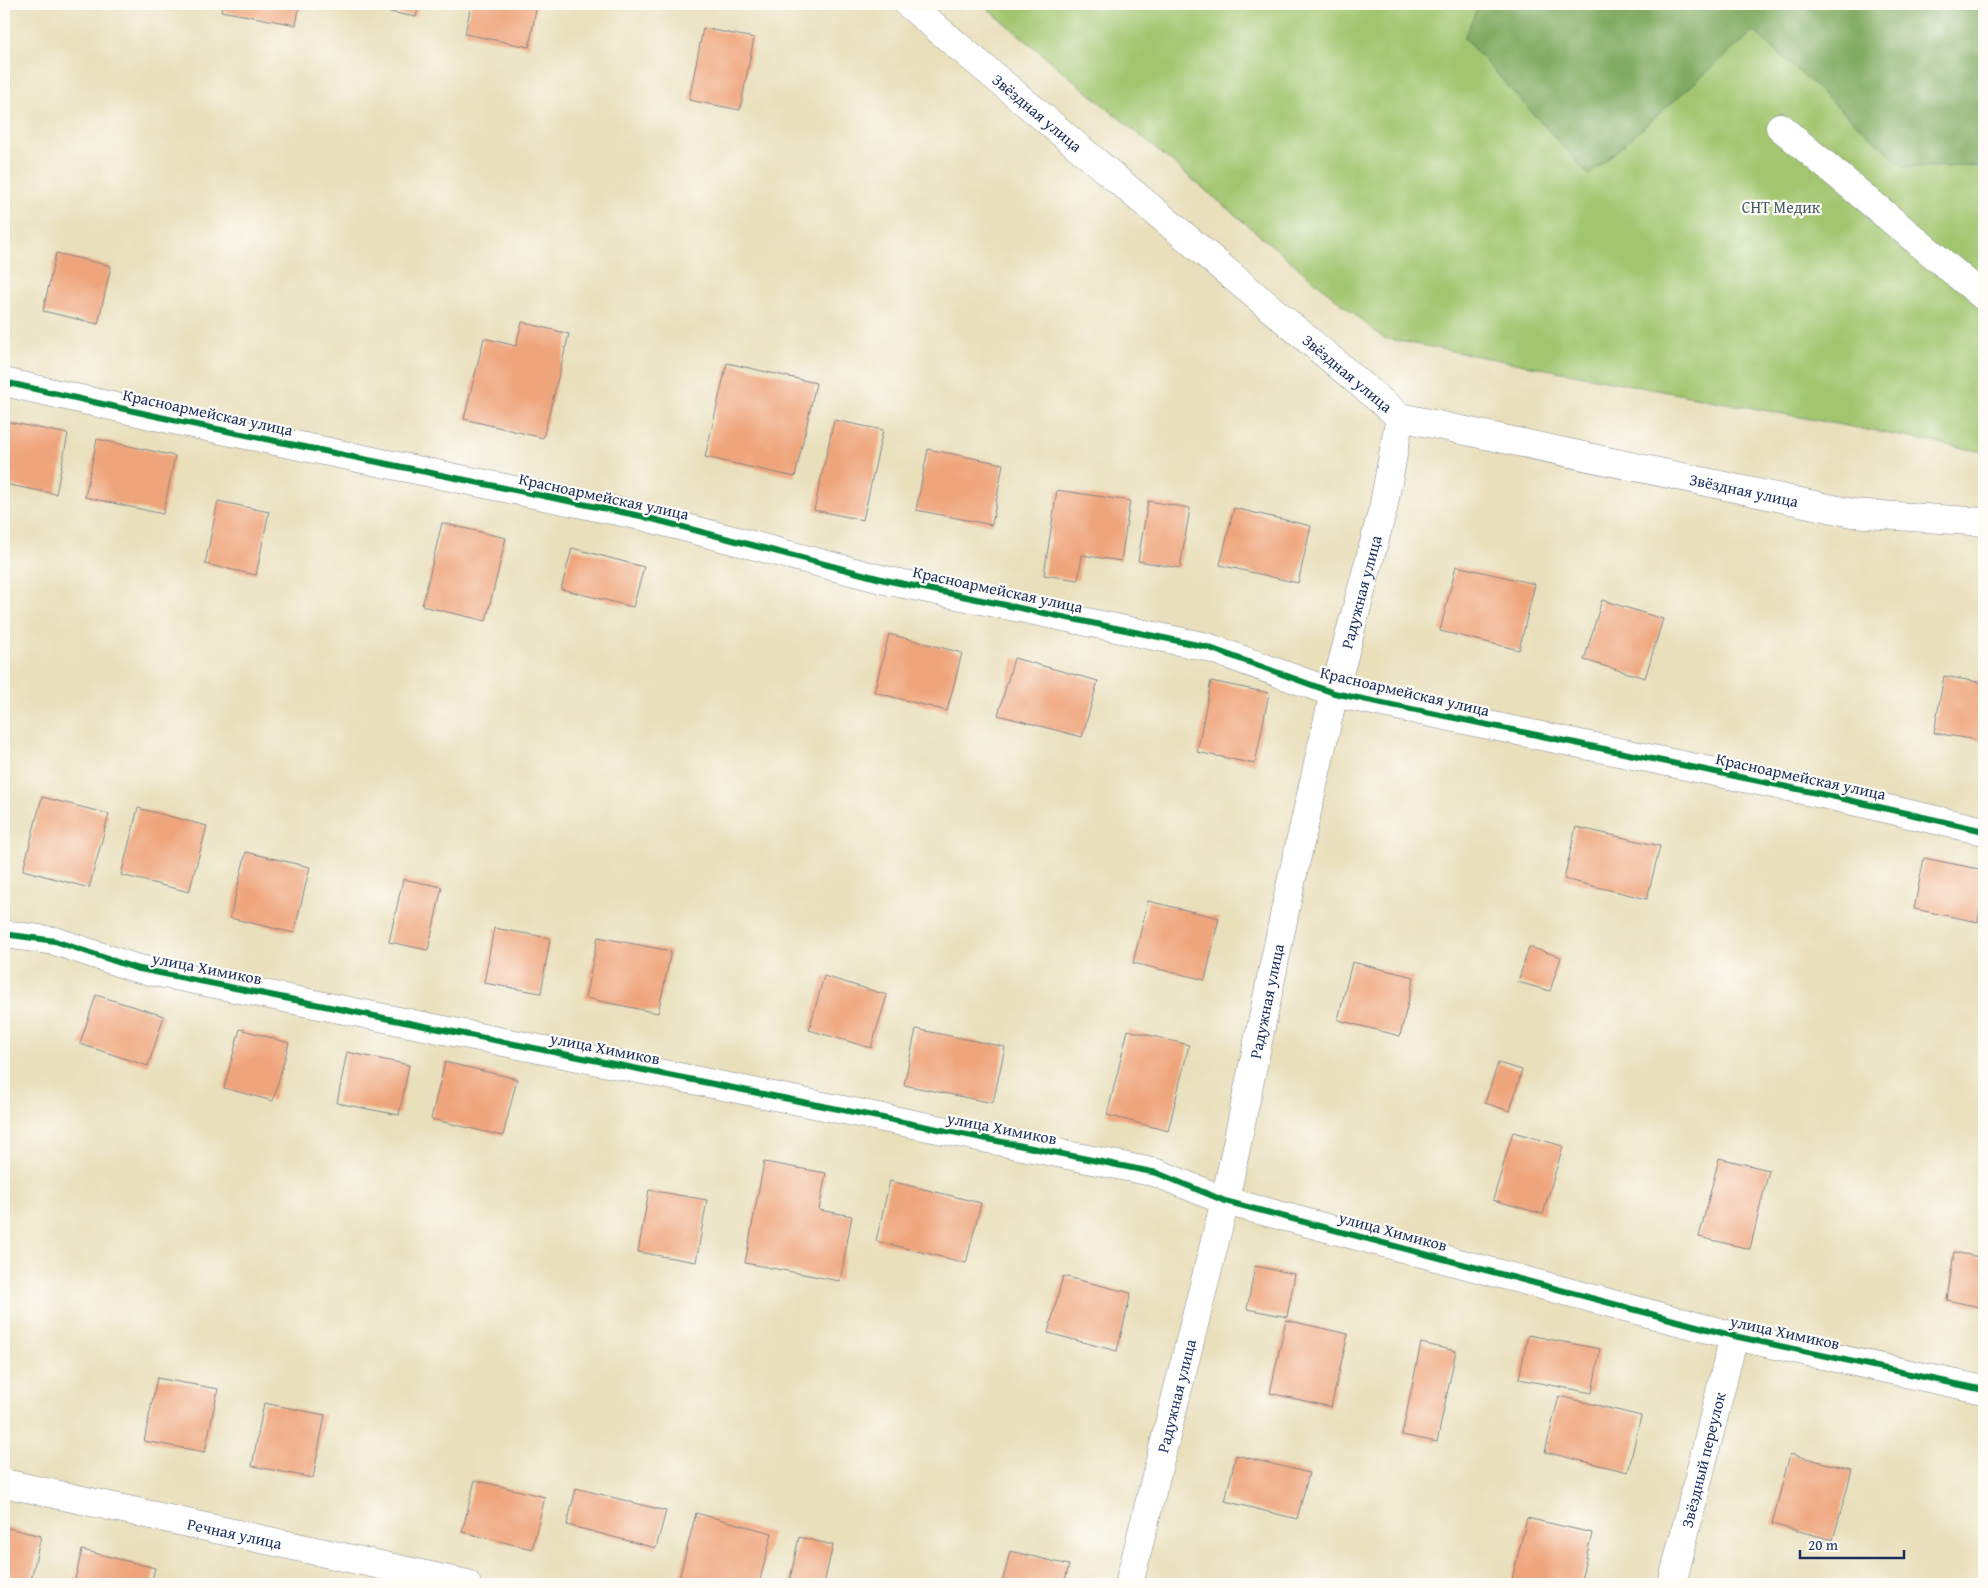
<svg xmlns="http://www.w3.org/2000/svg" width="1988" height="1588" viewBox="0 0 1988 1588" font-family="'Gentium Book Plus',serif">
<rect width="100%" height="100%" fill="#fdfcf7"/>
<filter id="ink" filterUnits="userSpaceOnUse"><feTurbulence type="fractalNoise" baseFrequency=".02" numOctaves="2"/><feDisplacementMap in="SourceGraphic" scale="10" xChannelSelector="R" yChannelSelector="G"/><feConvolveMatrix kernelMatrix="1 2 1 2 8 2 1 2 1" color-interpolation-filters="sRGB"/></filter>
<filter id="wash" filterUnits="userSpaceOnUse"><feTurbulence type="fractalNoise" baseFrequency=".0096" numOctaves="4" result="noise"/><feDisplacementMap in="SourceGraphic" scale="20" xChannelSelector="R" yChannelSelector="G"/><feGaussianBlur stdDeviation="1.12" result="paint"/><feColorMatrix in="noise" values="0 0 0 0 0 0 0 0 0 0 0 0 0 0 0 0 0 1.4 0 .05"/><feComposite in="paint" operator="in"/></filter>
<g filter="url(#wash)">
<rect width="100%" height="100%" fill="#e9dfbb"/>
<path fill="#a2c670" stroke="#5e7a67" d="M982,4H1984V452L1383,338Z"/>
<path fill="#81ab62" stroke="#4e6d60" d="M1479,4H1984V166L1904,167L1754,31L1589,175L1464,38Z"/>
<g id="blocks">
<path fill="#efa57b" d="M223,4H300L296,25L221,11Z
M358,4H419L416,17L357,6Z
M471,4H537L529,47L465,34Z
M703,28L754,38L740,110L689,100Z
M56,253L111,266L98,324L43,311Z
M522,322L569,334L543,438L464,419L484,338L516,346Z
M727,363L816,383L795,477L705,457Z
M834,420L883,430L863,520L814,510Z
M4,421L68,434L56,494L4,484Z
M97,439L175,456L163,514L85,497Z
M928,449L1003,464L992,525L916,510Z
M1057,490L1130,501L1121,561L1082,555L1078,580L1044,575Z
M218,501L269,512L256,575L205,564Z
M1148,501L1190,508L1180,568L1138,561Z
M1234,508L1311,526L1298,583L1220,565Z
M442,523L506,538L486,621L422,606Z
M572,548L644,567L633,607L561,589Z
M1456,566L1535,584L1519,650L1440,631Z
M1602,600L1663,619L1645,678L1584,660Z
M889,634L962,653L947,711L874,692Z
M1014,658L1098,681L1082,737L998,715Z
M1944,676L1984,683V741L1934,733Z
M1211,681L1269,693L1255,764L1197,752Z
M42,797L109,814L89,888L23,870Z
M138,808L207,826L189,892L121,875Z
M1576,827L1660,846L1647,899L1564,879Z
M246,852L310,867L294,933L230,918Z
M1924,858L1984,870V888L1978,922L1914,909Z
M403,879L442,887L428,950L389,942Z
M1148,901L1219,918L1205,980L1133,963Z
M494,928L550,938L541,993L484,983Z
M598,937L671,951L658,1013L585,998Z
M1529,947L1561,957L1550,991L1518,982Z
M1352,962L1414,977L1400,1036L1338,1020Z
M824,976L887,995L871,1048L809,1030Z
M96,995L164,1016L148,1066L80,1044Z
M240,1029L289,1043L273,1101L224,1088Z
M916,1029L1005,1047L993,1103L904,1085Z
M1128,1030L1189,1045L1168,1131L1107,1115Z
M347,1052L409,1065L399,1115L337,1103Z
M445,1062L517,1079L503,1136L431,1119Z
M1498,1063L1522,1070L1510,1111L1485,1103Z
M1513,1132L1563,1146L1543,1214L1493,1200Z
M1719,1158L1769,1170L1750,1249L1699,1237Z
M764,1162L826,1173L819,1210L852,1216L840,1281L745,1263Z
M890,1181L981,1203L966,1263L876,1241Z
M649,1190L707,1200L696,1262L638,1252Z
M1954,1252L1984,1258V1308L1947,1300Z
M1255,1266L1295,1274L1287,1317L1247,1309Z
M1063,1276L1131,1293L1117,1351L1048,1333Z
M1286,1320L1348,1334L1331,1407L1270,1393Z
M1528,1335L1600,1349L1592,1393L1519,1379Z
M1421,1343L1456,1351L1437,1442L1402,1435Z
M157,1378L218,1389L205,1452L144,1441Z
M1559,1396L1641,1416L1628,1472L1545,1452Z
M264,1403L325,1415L313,1478L252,1466Z
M1790,1454L1852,1470L1833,1540L1772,1524Z
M1236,1455L1309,1473L1297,1519L1225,1501Z
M475,1480L545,1497L532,1549L462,1532Z
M576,1488L666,1511L656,1548L567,1525Z
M696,1513L772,1533L759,1584H700L679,1579Z
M1527,1518L1592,1533L1580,1584L1511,1583Z
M4,1527L41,1536L30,1584H4Z
M799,1537L833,1545L824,1584H789Z
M82,1550L155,1568L151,1584H74Z
M1010,1551L1069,1565L1064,1584H1002Z
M226,1578L255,1583V1584H225Z"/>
</g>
</g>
<g filter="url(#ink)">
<use href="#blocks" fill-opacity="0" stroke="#82878c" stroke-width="1"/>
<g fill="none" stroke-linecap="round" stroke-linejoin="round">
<defs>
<g id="street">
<path id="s1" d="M908,4L1400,417L1852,513L1984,522"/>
<path d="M1780,127L1984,297"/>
<path d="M4,382L178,421L641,516L885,580L1207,647L1334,693L1831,796L1984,831"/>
<path d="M4,934L55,941L135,968L1157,1173L1225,1201L1734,1336L1984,1390"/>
<path id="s2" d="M4,1483L467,1584"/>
<path id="s3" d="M1129,1584L1225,1201L1290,887L1334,693L1383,509L1400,417"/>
<path id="s4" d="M1672,1584L1734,1336"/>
</g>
</defs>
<use href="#street" stroke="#82878c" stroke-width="29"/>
<use href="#street" stroke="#fff" stroke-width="28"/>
<defs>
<path id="cycleway" d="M4,382L178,421L641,516L885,580L1207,647L1334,693L1831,796L1984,831
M4,934L55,941L135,968L1157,1173L1225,1201L1734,1336L1984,1390"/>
</defs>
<use href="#cycleway" stroke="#fdfcf7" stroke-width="9"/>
<use href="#cycleway" stroke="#00873e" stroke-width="6"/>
</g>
</g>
<g text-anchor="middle" stroke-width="4.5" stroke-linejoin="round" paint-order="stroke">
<g font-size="16" fill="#1b2f5e" stroke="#fdfcf7">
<text dy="6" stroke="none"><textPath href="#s1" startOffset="169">Звёздная улица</textPath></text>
<text dy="6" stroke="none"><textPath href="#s1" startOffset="574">Звёздная улица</textPath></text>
<text transform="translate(208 412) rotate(12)" y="6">Красноармейская улица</text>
<text dy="6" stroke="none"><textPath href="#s1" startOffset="994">Звёздная улица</textPath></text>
<text transform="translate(604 496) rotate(12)" y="6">Красноармейская улица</text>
<text transform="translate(998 589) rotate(12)" y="6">Красноармейская улица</text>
<text dy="6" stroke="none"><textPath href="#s3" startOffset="1019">Радужная улица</textPath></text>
<text transform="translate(1405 691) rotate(13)" y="6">Красноармейская улица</text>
<text transform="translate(1801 776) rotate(12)" y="6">Красноармейская улица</text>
<text transform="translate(207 968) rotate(11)" y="6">улица Химиков</text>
<text dy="6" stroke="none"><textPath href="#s3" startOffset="599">Радужная улица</textPath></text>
<text transform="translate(605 1048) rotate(11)" y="6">улица Химиков</text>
<text transform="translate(1002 1128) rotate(11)" y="6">улица Химиков</text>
<text transform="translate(1393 1231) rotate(15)" y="6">улица Химиков</text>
<text transform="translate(1785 1332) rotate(12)" y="6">улица Химиков</text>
<text dy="6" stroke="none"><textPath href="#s3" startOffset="194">Радужная улица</textPath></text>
<text dy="6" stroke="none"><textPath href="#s4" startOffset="128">Звёздный переулок</textPath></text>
<text dy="6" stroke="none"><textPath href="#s2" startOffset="236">Речная улица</textPath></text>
</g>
<g font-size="16" fill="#445c63" stroke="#fdfcf7">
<text x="1781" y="213">СНТ Медик</text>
</g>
</g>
<rect width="1988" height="1588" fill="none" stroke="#fdfcf7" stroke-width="20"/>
<path d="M1800 1550v8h104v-8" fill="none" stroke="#1b2f5e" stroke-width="2.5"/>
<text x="1808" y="1550" font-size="15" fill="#1b2f5e" stroke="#fdfcf7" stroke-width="4" paint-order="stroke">20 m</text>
</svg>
